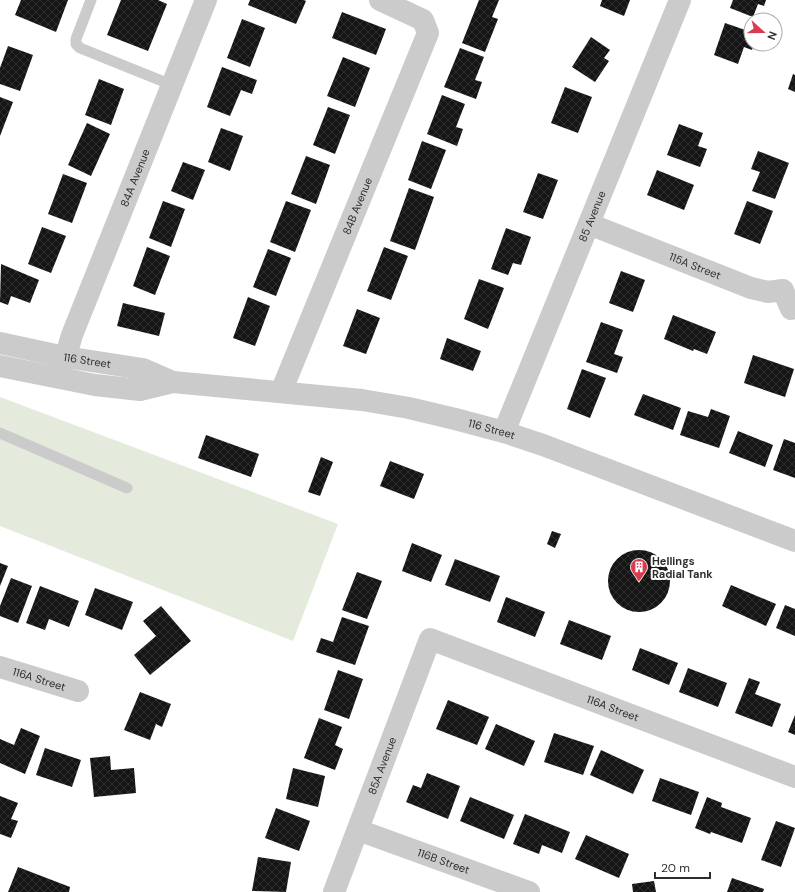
<svg xmlns="http://www.w3.org/2000/svg" width="795" height="892" viewBox="0 0 795 892" font-family="'DM Sans',sans-serif">
<defs>
<pattern id="building-cross-hatch" width="8" height="8" patternUnits="userSpaceOnUse"><rect width="8" height="8" fill="#151515"/><path d="M0 0l8 8M0 8l8-8" fill="none" stroke="#2f2f2f"/></pattern>
</defs>
<rect width="100%" height="100%" fill="#fff"/>
<path fill="#e4eadc" d="M0,397L338,524L293,641L0,526Z"/>
<path fill="url(#building-cross-hatch)" d="M21,0H68L56,32L15,15Z
M121,0H158L167,4L148,51L107,35Z
M250,0H304L306,1L296,24L248,5Z
M479,0H499L492,17L498,19L485,52L462,43Z
M602,0H630L624,16L600,6Z
M733,0H766L764,6L758,4L753,17L730,8Z
M342,12L386,29L376,55L332,38Z
M242,19L265,28L250,67L227,58Z
M725,23L751,32V44H754L752,50L744,47L738,64L714,55Z
M591,37L610,50L604,58L609,61L595,82L572,67Z
M8,46L33,55L20,91L0,84V68Z
M460,48L484,57L475,80L482,82L476,99L444,87Z
M343,57L370,68L355,107L327,96Z
M222,67L257,80L252,94L241,90L230,116L207,107Z
M793,74L795,75V92L788,89Z
M99,79L124,89L111,125L85,115Z
M565,87L592,97L578,133L551,123Z
M442,95L465,104L456,127L463,129L457,146L427,134Z
M0,97L13,102L0,136Z
M328,107L350,115L335,154L313,145Z
M87,123L110,134L91,176L68,165Z
M679,124L703,133L698,146L707,149L700,167L667,155Z
M221,128L243,136L230,171L208,162Z
M422,141L446,150L431,189L408,180Z
M758,151L789,163L775,199L752,191L760,172L751,169Z
M306,156L330,165L316,204L291,194Z
M183,162L205,170L193,200L171,191Z
M657,170L694,185L684,210L647,195Z
M538,173L558,180L543,219L523,212Z
M63,174L87,183L72,223L48,214Z
M409,188L434,197L415,250L390,241Z
M163,201L185,209L171,247L149,238Z
M286,201L311,210L295,252L270,242Z
M747,201L773,211L760,244L734,234Z
M42,227L66,236L51,273L28,264Z
M506,228L531,237L521,265L513,263L508,275L491,269Z
M147,247L170,256L155,295L133,286Z
M384,247L408,256L391,300L367,291Z
M268,249L291,258L276,296L253,287Z
M1,264L39,280L30,303L11,296L8,305L0,302Z
M621,271L645,280L633,312L609,303Z
M479,279L504,288L488,329L464,319Z
M248,297L270,306L255,346L233,338Z
M123,303L165,313L159,336L117,326Z
M357,309L380,318L366,354L343,346Z
M673,315L716,332L707,354L694,349L693,351L664,339Z
M601,322L623,330L614,354L623,357L617,373L586,362Z
M447,338L481,351L473,371L440,359Z
M753,355L794,369L785,397L744,383Z
M582,369L606,378L590,418L567,409Z
M643,394L681,408L673,430L634,415Z
M711,409L730,416L719,448L680,435L688,411L708,417Z
M738,431L773,445L765,467L729,453Z
M206,435L259,454L251,477L198,458Z
M784,439L795,443V478L773,470Z
M321,457L333,462L320,496L308,492Z
M390,461L424,474L414,499L380,486Z
M552,531L561,534L555,548L547,544Z
M412,543L442,555L431,582L402,571Z
M608 581a31 31 0 1 1 62 0a31 31 0 1 1-62 0Z
M455,559L500,576L490,602L445,585Z
M0,563L8,566L0,586Z
M357,572L382,581L367,619L342,610Z
M11,578L32,586L18,623L0,616V606Z
M731,585L776,604L766,626L722,606Z
M40,586L79,601L69,627L49,619L45,630L26,623Z
M95,588L133,602L122,630L85,615Z
M506,597L545,612L535,637L497,622Z
M785,605L795,609V636L776,628Z
M161,606L191,641L150,675L134,655L156,636L143,621Z
M342,617L369,626L355,665L316,652L321,638L333,642Z
M569,620L611,636L602,660L560,644Z
M640,648L678,663L669,685L632,670Z
M688,668L727,683L718,707L679,692Z
M338,670L363,679L349,719L324,710Z
M749,678L760,682L755,694L781,704L772,727L735,713Z
M140,692L171,704L162,727L156,724L150,740L124,730Z
M448,700L489,717L477,745L436,729Z
M795,715V735L788,732Z
M319,718L342,727L335,745L343,749L335,770L304,758Z
M496,724L535,741L524,766L485,749Z
M21,728L40,736L25,774L0,763V739L14,745Z
M554,733L594,746L583,775L544,762Z
M45,748L81,760L72,787L36,775Z
M601,750L644,770L633,794L590,775Z
M110,756L111,770L134,768L136,793L94,797L90,758Z
M293,768L325,776L318,807L286,799Z
M427,773L460,786L448,819L406,802L413,785L421,788Z
M660,778L699,792L691,815L652,801Z
M0,796L18,803L11,819L18,821L11,838L0,834Z
M470,797L514,815L504,839L460,821Z
M707,797L722,803L721,807L751,818L742,843L711,832L710,834L695,828Z
M276,808L310,821L299,851L265,838Z
M525,814L570,832L562,853L542,845L539,854L513,844Z
M776,821L795,828L781,867L761,860Z
M586,835L629,854L619,878L575,859Z
M258,857L291,862L286,892L252,891Z
M18,867L70,887L69,892H8Z
M732,878L764,889L763,892H727Z
M654,881L656,892H633L632,884Z"/>
<g fill="none" stroke-linecap="round" stroke-linejoin="round">
<path stroke="#cbcbcb" stroke-width="11" d="M91,0L76,39V44L80,48L172,85
M0,433L127,488"/>
<g stroke="#cbcbcb" stroke-width="22">
<path id="s1" d="M589,224L751,288L768,292L783,290L791,309"/>
<path id="s2" d="M60,375L72,335L206,0"/>
<path id="s3" d="M281,392L428,33L423,20L380,0"/>
<path id="s4" d="M504,432L680,0"/>
<path id="s5" d="M0,667L78,691"/>
<path id="s6" d="M358,830L529,892"/>
<path id="s7" d="M334,892L430,639L795,777"/>
</g>
<g stroke="#cbcbcb" stroke-width="22">
<path id="s8" d="M0,343L65,357L143,369L173,382L362,400L409,408L455,419L504,432L543,445L795,541"/>
<path d="M0,366L95,385L140,390L173,382"/>
</g>
</g>
<defs>
<symbol id="building-pin" viewBox="-11 -11 22 30"><path d="M0 17L-7.5 6A9.5 9.5 0 1 1 7.5 6Z" fill="#d83c4e" stroke="#fff"/><path d="M-4-6H4V6H1V3H-1V6H-4ZM-2.5-4.3h1.7v1.8h-1.7ZM.8-4.3h1.7v1.8H.8ZM-2.5-1h1.7V.8h-1.7ZM.8-1h1.7V.8H.8Z" fill="#fff"/></symbol>
</defs>
<g fill-rule="evenodd">
<use href="#building-pin" x="629" y="557" width="20" height="27"/>
</g>
<g text-anchor="middle" stroke-width="4" stroke-linejoin="round" paint-order="stroke">
<g font-size="11" fill="#2e2e2e" stroke="#fff">
<text dy="4" stroke="none"><textPath href="#s2" startOffset="211">84A Avenue</textPath></text>
<text dy="4" stroke="none"><textPath href="#s3" startOffset="201">84B Avenue</textPath></text>
<text dy="4" stroke="none"><textPath href="#s4" startOffset="233">85 Avenue</textPath></text>
<text dy="4" stroke="none"><textPath href="#s1" startOffset="114">115A Street</textPath></text>
<text dy="4" stroke="none"><textPath href="#s8" startOffset="89">116 Street</textPath></text>
<text dy="4" stroke="none"><textPath href="#s8" startOffset="501">116 Street</textPath></text>
<text dy="4" stroke="none"><textPath href="#s5" startOffset="41">116A Street</textPath></text>
<text dy="4" stroke="none"><textPath href="#s7" startOffset="466">116A Street</textPath></text>
<text dy="4" stroke="none"><textPath href="#s7" startOffset="135">85A Avenue</textPath></text>
<text dy="4" stroke="none"><textPath href="#s6" startOffset="91">116B Street</textPath></text>
</g>
<g font-size="11" font-weight="bold" fill="#2e2e2e" stroke="#fff" text-anchor="start">
<text x="652" y="565">Hellings<tspan x="652" dy="13">Radial Tank</tspan></text>
</g>
</g>
<g transform="translate(763 32) rotate(111)"><circle r="19" fill="#ffffff" stroke="#ababab"/>
<path d="M0-3L7 15L0 10L-7 15Z" fill="#d83c4e"/>
<text y="-6" font-size="11" font-weight="bold" text-anchor="middle" fill="#2e2e2e">N</text>
</g>
<path d="M655 872v6h55v-6" fill="none" stroke="#2e2e2e" stroke-width="2"/>
<text x="661" y="872" font-size="12" fill="#2e2e2e" stroke="#ffffff" stroke-width="3" paint-order="stroke">20 m</text>
</svg>
